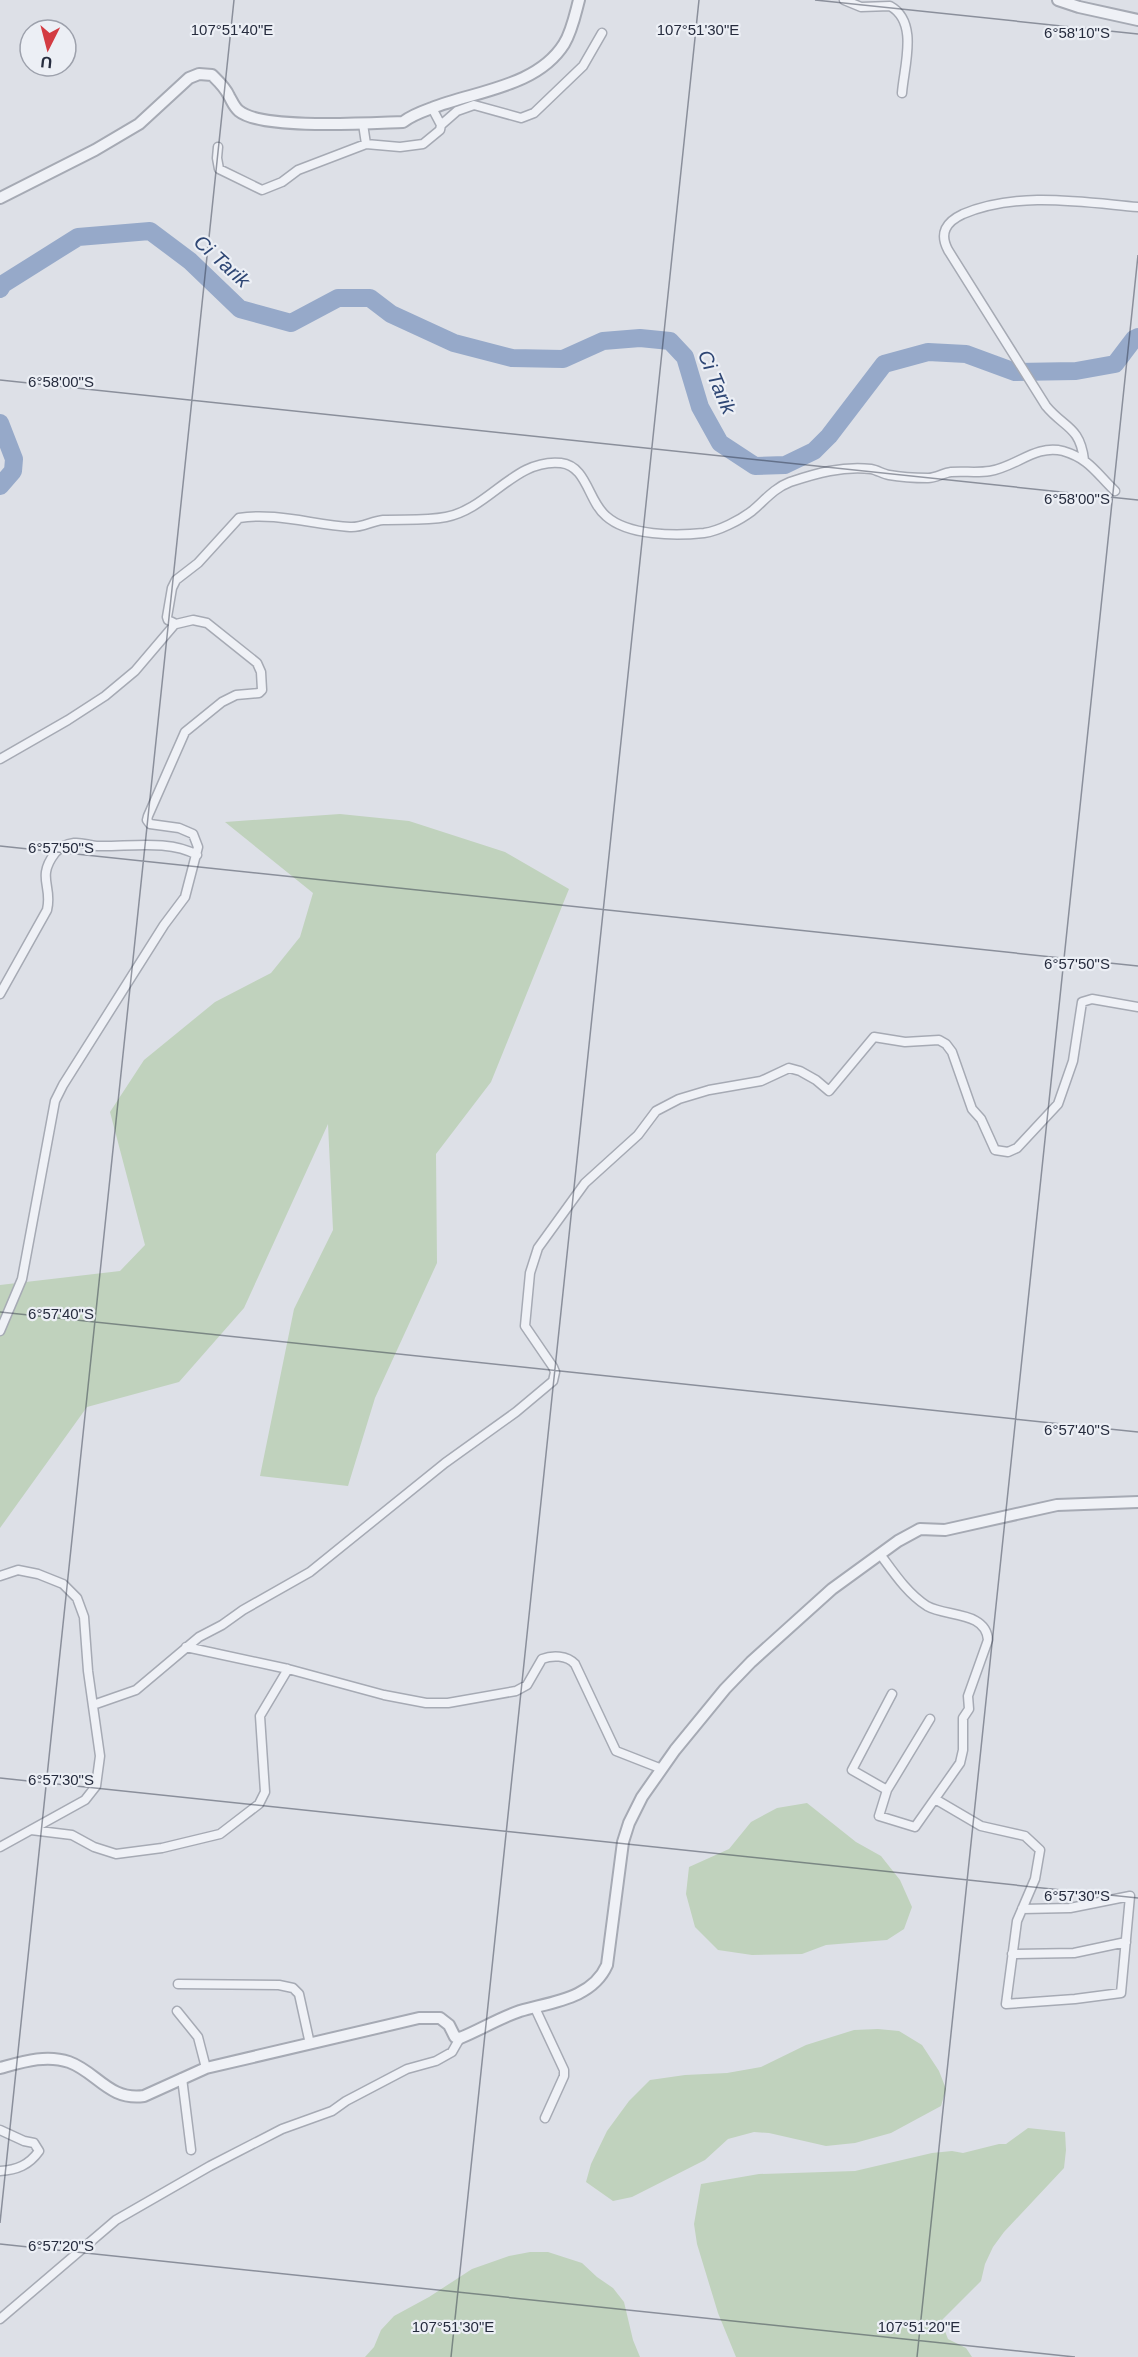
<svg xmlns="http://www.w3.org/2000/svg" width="1138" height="2357" viewBox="0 0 1138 2357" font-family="Helvetica,sans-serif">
<rect width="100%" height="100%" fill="#dde0e7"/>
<path fill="#c0d2bd" d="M340,814L409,821L505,852L569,889L491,1082L436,1154L437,1263L375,1398L348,1486L260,1476L294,1309L333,1230L328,1124L244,1308L179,1382L87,1407L0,1528V1285L120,1271L145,1245L110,1112L144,1060L215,1002L271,973L300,937L313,893L225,822Z
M807,1803L856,1842L881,1856L900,1880L912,1907L904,1929L887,1940L826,1945L802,1954L752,1955L718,1950L695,1927L686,1894L689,1867L729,1849L751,1822L777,1808Z
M878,2029L899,2031L922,2045L939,2071L946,2089L941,2106L891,2133L855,2143L826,2146L769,2133L754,2132L728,2139L705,2160L632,2197L613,2201L586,2182L591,2164L607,2131L629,2101L650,2080L685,2075L727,2073L761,2067L806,2045L854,2030Z
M1028,2128L1065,2132L1066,2150L1064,2168L1004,2232L993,2247L985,2264L981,2281L941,2321L948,2339L966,2348L972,2357H736L718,2313L697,2244L694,2224L701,2184L759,2174L855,2171L932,2153L952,2151L963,2153L999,2144H1006Z
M530,2252H548L582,2263L597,2277L613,2288L624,2302L633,2340L640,2357H365L374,2347L381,2330L394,2316L429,2297L472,2269L509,2256Z"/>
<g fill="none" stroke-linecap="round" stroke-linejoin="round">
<path stroke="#96a9c9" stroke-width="18" d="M0,289L3,284L78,237L150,231L190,261L240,309L291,323L338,298H370L391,314L454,343L512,358L563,359L603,341L640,338L670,341L685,357L700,407L720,443L755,466L785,465L814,451L829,436L884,364L928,352L966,354L1015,372L1076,371L1115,364L1134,339L1138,337
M0,423L14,459L13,471L0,486"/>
<defs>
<path id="minor" d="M844,0L861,7L890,6C919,22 904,66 902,93
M363,124L366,144
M441,125L457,111L474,105L521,118L534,113L583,66L602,33
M218,147L217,158L219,169L262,190L282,182L298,170L366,144L400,147L423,144L440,130L441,125L432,108
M1084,460C1080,426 1064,428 1046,406L948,250C939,233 946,222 963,214C1018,191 1081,202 1138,207
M0,759L68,720L105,696L135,671L175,624
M0,994L47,910C53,886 36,878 55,853C60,847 66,844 74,843C83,842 89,846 97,846C128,847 169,839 197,855
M0,1331L22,1279L55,1101L63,1085L164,925L185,897L198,847L193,834L179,828L150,824L147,820L148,816L185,732L222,702L236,695L259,693L262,690L261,672L257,663L207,623L193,620L176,624L168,620L167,617L172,588L176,580L198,563L239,518C275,512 314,525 350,527C361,528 372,521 383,520C404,519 425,521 446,517C489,509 515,458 561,463C587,466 588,501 606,516C628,536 676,536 704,533C719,531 740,520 752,511C764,501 774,488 790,482C817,473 842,466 871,469C877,470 883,474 889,475C900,477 916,478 928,478C936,478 943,473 951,472C964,471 977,473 990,471C1016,467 1036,444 1063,451C1090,459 1096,473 1115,491
M880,1554C894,1573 907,1593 927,1606C946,1617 986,1611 988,1640L968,1696L969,1709L963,1718V1750L960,1763L915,1827L879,1816L887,1790L930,1719
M0,1576L18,1570L38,1574L63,1584L77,1598L84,1617L88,1671L100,1756L96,1786L85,1800L0,1847
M186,1647L288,1669L384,1695L426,1703H448L516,1691L527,1685L542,1659C552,1655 567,1655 575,1664L616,1751L662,1769
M93,1705L136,1690L199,1637L222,1625L243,1610L310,1572L445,1463L516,1412L553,1381L555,1372L553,1367L525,1326L530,1273L538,1248L585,1183L638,1135L656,1111L679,1099L709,1090L761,1081L789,1068L800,1071L816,1080L829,1091L874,1037L905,1042L939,1040L946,1044L952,1052L972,1109L981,1119L995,1150L1008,1152L1017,1148L1058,1104L1073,1061L1082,1002L1092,999L1138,1007
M887,1790L852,1770L892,1694
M935,1799L981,1826L1025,1836L1040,1850L1035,1879L1017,1921L1006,2004L1075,1999L1121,1993L1130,1896L1070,1908L1022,1909
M31,1830L72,1835L94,1847L116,1854L162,1848L220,1834L259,1804L265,1792L260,1716L288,1669
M1012,1954L1074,1953L1126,1942
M178,1984L279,1985L293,1988L299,1994L310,2044
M535,2008L564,2070V2076L545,2118
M177,2011L198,2037L206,2068
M182,2078L191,2150
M0,2130L24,2141L34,2143L39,2151C29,2165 17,2170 0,2171
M0,2319L116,2220L210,2166L282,2129L332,2111L346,2101L407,2069L436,2061L452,2052L460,2038"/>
<path id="tertiary" d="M1058,0L1079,7L1138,20
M0,198L95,150L139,124L189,78L199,74L212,75C218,81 225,87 229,96C232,101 234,107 239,111C262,130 370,123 403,122C412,115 421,112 432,108C475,91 537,87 564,44C572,31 575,15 579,0
M0,2068C22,2062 46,2054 69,2062C97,2072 109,2101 144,2096L206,2068L419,2018H440L449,2025L455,2037L460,2038C480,2030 499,2018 520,2011C551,2002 592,1999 607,1965L623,1842L629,1823L642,1797L675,1750L725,1689L751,1662L832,1589L898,1541L920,1529L945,1530L1057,1505L1138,1502"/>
</defs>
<use href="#minor" stroke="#a6aab4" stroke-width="11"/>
<use href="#tertiary" stroke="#a6aab4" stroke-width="14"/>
<use href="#minor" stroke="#eff1f6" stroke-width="8"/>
<use href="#tertiary" stroke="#eff1f6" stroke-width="10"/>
</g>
<path fill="none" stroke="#262c3e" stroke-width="1.5" stroke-opacity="0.45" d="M815,0L1138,34M0,380L1138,500M0,846L1138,966M0,1312L1138,1432M0,1778L1138,1898M0,2223L234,0M0,2244L1075,2357M451,2357L699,0M917,2357L1138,255"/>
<g text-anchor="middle" stroke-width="4.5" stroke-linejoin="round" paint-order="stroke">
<g font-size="20" font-style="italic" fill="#2e4674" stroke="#eceff5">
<text transform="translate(222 261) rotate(42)" y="7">Ci Tarik</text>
<text transform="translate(717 382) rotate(67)" y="7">Ci Tarik</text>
</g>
</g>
<g font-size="15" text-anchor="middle" fill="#262c3e" stroke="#eceff5" stroke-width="4.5" stroke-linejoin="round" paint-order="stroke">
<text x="232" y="35">107°51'40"E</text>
<text x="698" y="35">107°51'30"E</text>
<text x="1077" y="38">6°58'10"S</text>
<text x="61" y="387">6°58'00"S</text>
<text x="1077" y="504">6°58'00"S</text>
<text x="61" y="853">6°57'50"S</text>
<text x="1077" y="969">6°57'50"S</text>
<text x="61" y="1319">6°57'40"S</text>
<text x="1077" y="1435">6°57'40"S</text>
<text x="61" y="1785">6°57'30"S</text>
<text x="1077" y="1901">6°57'30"S</text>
<text x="61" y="2251">6°57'20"S</text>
<text x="453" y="2332">107°51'30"E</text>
<text x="919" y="2332">107°51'20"E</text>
</g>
<g transform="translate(48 48) rotate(186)"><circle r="28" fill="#eceff5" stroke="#9da1ac" stroke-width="1.5"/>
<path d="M0-4.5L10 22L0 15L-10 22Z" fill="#d33b42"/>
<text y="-9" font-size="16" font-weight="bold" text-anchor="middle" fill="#262c3e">U</text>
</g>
</svg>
